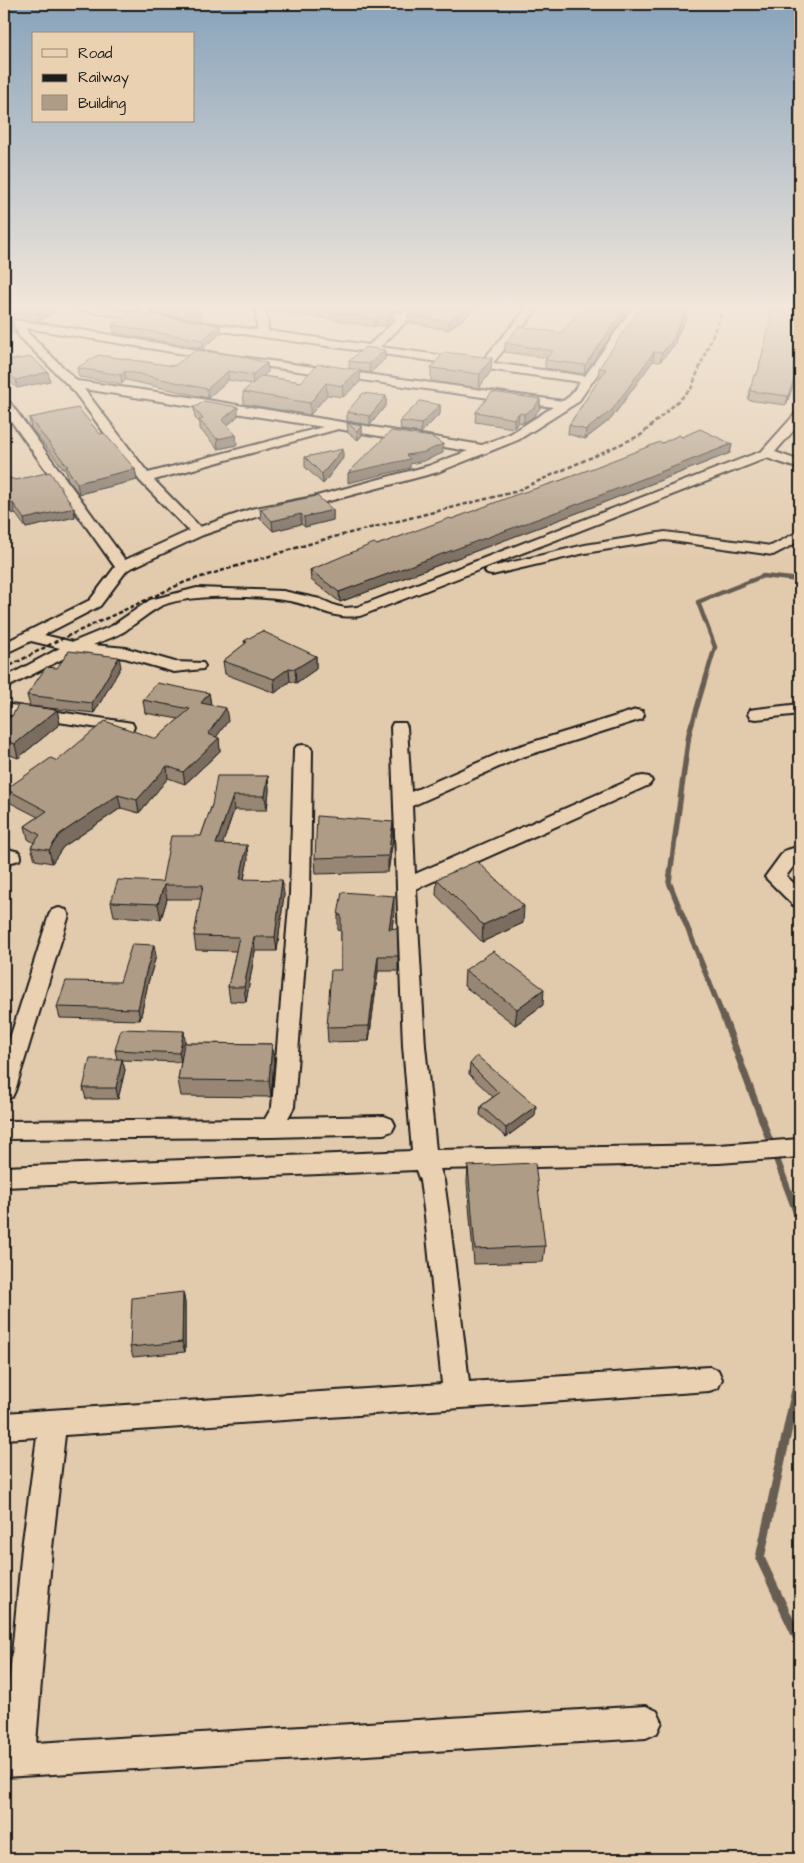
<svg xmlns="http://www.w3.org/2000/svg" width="804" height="1863" viewBox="0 0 804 1863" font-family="'Architects Daughter',sans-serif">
<rect width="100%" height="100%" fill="#e2caac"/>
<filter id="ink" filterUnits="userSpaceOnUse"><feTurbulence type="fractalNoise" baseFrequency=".02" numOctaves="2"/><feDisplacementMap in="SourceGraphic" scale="10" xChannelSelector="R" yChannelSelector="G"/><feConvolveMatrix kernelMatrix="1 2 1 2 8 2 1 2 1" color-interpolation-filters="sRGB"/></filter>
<g filter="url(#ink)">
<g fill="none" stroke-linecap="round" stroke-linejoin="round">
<path stroke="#665d53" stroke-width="4.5" d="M692,724L715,647L698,602L763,576L800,580"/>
<path stroke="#665d53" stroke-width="5.5" d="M692,723L689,734L669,882L724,1019"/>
<path stroke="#665d53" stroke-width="7" d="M724,1018L800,1222
M796,1392L800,1372"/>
<path stroke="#665d53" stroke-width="9" d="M796,1390L760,1558L800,1643
M799,1859L800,1857"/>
<defs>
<path id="minor" d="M74,307H103L139,313V307H149L150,315L257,330L256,307H266L268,331L369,345L397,319L332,310L327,307H358L403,313L410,307H421L380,347L482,361L528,307H539L493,363L585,376L633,307H644L578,402L518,440L438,472L314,505L259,516L203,535L127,570L100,606L44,635L73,642L112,626L150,600L197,588L283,591L320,599L336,606L345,608L357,607L762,451L796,413L800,412V423L775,452L800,461V469L767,458L360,616C328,620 313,603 283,600C254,596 185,593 159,607C147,614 136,623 125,631C115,637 104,640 93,645L126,648L175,662L203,663L205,666L203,669L174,672L125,658L76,652L4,689V678L60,648L31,641L4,654V643L90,600L115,567L4,411V399L8,400L125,560L189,531L140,481L72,389L19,336L15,327L4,325V319L58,326L227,355L563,401L570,396L580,382L145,320L79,310ZM26,328L227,361L553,407L510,434L482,445L171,394L77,381L28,333ZM84,389L323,427L148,473ZM338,429L468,451L428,466L313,497L251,509L200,527L154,480Z
M800,531V541L773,555L665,540L585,553L492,575L487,574L485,571L487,568L585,545L665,532L771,546Z
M4,704L126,722L132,723L134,727L132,731L126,732L4,714Z
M800,704V714L756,719L750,718L748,714L750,710L756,709Z
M636,710L642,711L644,715L642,719L519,758L412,806L415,874L637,777L643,776L649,777L652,781L649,785L416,889L425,1046L436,1150L719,1145L800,1139V1157L719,1163L440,1169L444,1181L449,1216L469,1382L709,1367L718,1370L722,1379L718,1388L709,1391L65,1435L52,1548L36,1743L646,1706L657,1711L662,1722L657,1733L646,1738L4,1777V1739L22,1548L37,1437L4,1439V1413L442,1384L425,1216L420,1181L416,1170L4,1187V1167L412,1151L403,1046L391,727L393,723H405L407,727L411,792L507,750Z
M303,745L309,746L312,750L310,894L294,1107L288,1118L384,1116L392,1119L395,1125L392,1131L384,1134L272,1137L4,1139V1121L265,1119L272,1107L290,894L294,750L297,746Z
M800,846V858L786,876L800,889V907L793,905L765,877L784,851Z
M4,848L19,852L21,856L19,860L12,862L4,860Z
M59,908L66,910L69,915L15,1091L12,1097L4,1100V1057L49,915L52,910Z"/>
</defs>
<use href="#minor" stroke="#1c1c1c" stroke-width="4"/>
<use href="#minor" fill="#ead1b2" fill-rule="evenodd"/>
<path stroke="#1c1c1c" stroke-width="2.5" stroke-dasharray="4.5 2.5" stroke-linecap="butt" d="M4,669L55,642L185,582L322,540L514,492L641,435L691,389L724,307"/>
</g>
<path fill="#968673" stroke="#1c1c1c" d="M4,307H60L39,322L4,318Z
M151,307H199L201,320L152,313Z
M268,307H358L393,312V320L386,327L377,325L374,327L323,318L268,312Z
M375,307H407L402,311Z
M415,307H477L460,322H458L448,330L408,322V314Z
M685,307V310H687L686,319L676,338L675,344L660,362L653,361L611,419L585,439L568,434L569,425L601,377H598L599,368Z
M624,317L584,374L545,368V360L547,358L505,352V343L561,333Z
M4,319L14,326L16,334L7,332Z
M112,325H220L221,333L203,348L114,333Z
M765,344L800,367L786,405L748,400L750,391L757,375Z
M385,350V359L370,373L360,371V382L343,397L327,395L310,415L244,404L243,392L252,384L228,380L208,398L126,380L122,384L79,377L77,368L267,363L268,372L263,376L301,382L349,369V361Z
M4,361L48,372L50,381L17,388L4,376Z
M431,368L491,371L479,388L431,381Z
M386,396V405L370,425L347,421V412Z
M540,399V408L533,417L524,423L518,422L514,428L475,422L476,412Z
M440,405V414L421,433L401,430L400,421Z
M194,408L238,416L227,426L236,435L237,445L218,449L200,429V423L195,418Z
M29,418L100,434L135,469L137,480L79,494L67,478V473L31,428Z
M347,423L362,426V435L358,440L348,433Z
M682,437L732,444L730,453L577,513L340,602L311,580L310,570L377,545L452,519L562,480L662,443Z
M305,457L343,458L323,484L305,467Z
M9,478L74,508L75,517L26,528L15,513L4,515Z
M260,509L333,510V520L305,527L301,524L273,531L261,519Z
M244,641L316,656V669L296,683L290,681L275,693L225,674L223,661L245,644Z
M121,667L94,713L30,706L27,695L57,668Z
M209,693L211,705L228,721L216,737L219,738L220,751L185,784L168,778L139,813L121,808L63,847L52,863L35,860L31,847L34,843L28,839L25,826L38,817L9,802L6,789L57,761L156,739L179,719L145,713L143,700Z
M57,710L60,724L18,758L5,753L4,755V722Z
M268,776L269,790L267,810H234L222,844L248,859L244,879L284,894L277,951H255L246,1002L230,1001L228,987L236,951L196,950L194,936L201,899H167L161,919L114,916L111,902L162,882L201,836L212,805Z
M393,822V839L388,872L316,874L315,858Z
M437,879L523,923L482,942L436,895Z
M394,912L392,928L398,956V971H378L369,1041L328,1042L327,1027L341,970V931L338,930V915Z
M156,956L148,983L140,1020L60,1018L57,1007L120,982Z
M465,970L543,1005L515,1025L464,986Z
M185,1040V1043L272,1044L274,1061L271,1097L181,1096L178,1080L181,1062L122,1060L125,1070L118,1099H86L83,1088L117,1059L115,1050Z
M470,1064L535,1116L506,1137L480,1115L481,1106L493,1097L469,1074Z
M468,1166L545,1246L543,1262L474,1264L467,1182Z
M183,1292L185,1303V1352L133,1357L130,1347Z"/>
<path fill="#7a6d5e" stroke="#1c1c1c" d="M47,307H60L39,322L38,314Z
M402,307H407L402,311Z
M468,307H477L460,322L461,314Z
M625,309L624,317L584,374L585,365Z
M687,310L686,319L676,338L675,344L660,362L662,353L674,335Z
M393,312V320L386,327V318Z
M458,314V322L448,330V321Z
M377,317V325L374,327V319Z
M6,324L7,332L4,333V325Z
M220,325L221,333L203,348L202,340Z
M385,350V359L370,373L369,364Z
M654,352L653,361L611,419L585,439L586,430Z
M492,358L491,371L479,388L480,374Z
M267,363L268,372L253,384L252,375Z
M800,363V367L786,405L788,396Z
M360,370V382L343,397L342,386Z
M125,371L126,380L122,384L121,375Z
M228,371V380L208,398L207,389Z
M48,372L50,381L17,388L16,380Z
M326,383L327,395L310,415V403Z
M386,396V405L370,425V416Z
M540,399V408L533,417L524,423V414Z
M440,405V414L421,433V424Z
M238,407V416L223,429L222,420Z
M519,413L518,422L514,428V419Z
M362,426V435L358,440L357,431Z
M236,435L237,445L218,449L217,439Z
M443,444V453L424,461L410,464V468L348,483V473Z
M732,444L730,453L577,513L340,602L339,592Z
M343,449V458L323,484L322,474Z
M135,469L137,480L79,494L77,483Z
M13,503L15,513L4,515V506Z
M74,508L75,517L26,528L24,519Z
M333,510V520L305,527L304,517Z
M301,514V524L273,531L272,521Z
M316,656V669L296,683L295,669Z
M119,657L121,667L94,713L92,703Z
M289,668L290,681L275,693L274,679Z
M209,693L211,706L201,703Z
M226,708L228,721L209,747L208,734Z
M57,710L60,724L18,758L15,744Z
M219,738L220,751L185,784L183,772Z
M167,766L168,778L139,813L137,800Z
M268,776L269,790L267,810L265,796Z
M118,795L121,808L63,847L52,863L49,850L60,834Z
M233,796L234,810L218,858L216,844Z
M393,822V839L388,872V856Z
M247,845L248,859L241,893L240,879Z
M7,853L11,867L4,874V856Z
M282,880L284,894L277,951L275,937Z
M164,885L167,899L161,919L158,904Z
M394,896V912L390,944L389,929Z
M524,906L523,923L482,942L483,925Z
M254,937L255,951L246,1002L244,987Z
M154,945L156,956L148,983L140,1020L138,1009L146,972Z
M378,956V971L369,1041V1026Z
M544,989L543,1005L515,1025L517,1009Z
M184,1031L185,1040L181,1062L179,1053Z
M272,1044L274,1061L271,1097L269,1081Z
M122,1059L125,1070L118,1099L116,1088Z
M536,1106L535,1116L506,1137V1128Z
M183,1292L185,1303V1352L182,1342Z"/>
<path fill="#ae9c86" stroke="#1c1c1c" d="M4,307H47L38,314L4,310Z
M168,307H199L200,312Z
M302,307H358L393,312L386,318L377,317L374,319L322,310Z
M415,307H468L461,314H458L448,321L408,314Z
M583,307H615L625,309L585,365L545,360L553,351L505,343L519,326L561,333Z
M641,307H685L684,310H687L674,335L676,336L662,353L654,352L612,410L586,430L569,425L606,369L599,368Z
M772,307H800V363L788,396L750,391L754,375H757L765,344Z
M130,311L220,325L202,340L112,325Z
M4,319L12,321L14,326L4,325Z
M365,347L385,350L369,364L349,361Z
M196,350L240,356L267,363L252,375L228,371L207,389L125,371L121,375L77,368L98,355L174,366Z
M444,352L492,358L480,374L431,368Z
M31,357L48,372L16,380L4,369V361Z
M318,364L360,370L342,386L326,383L310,403L243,392L261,376L301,382Z
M492,392L540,399L534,408L524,414L519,413L514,419L476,412Z
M363,393L386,396L370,416L347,412Z
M204,401L238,407L222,420L236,435L217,439L199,420L203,419L194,408Z
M420,401L440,405L421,424L400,421Z
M78,408L100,434L104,433L135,469L77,483L66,467H68L29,418Z
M347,423L362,426L357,431Z
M700,429L732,444L578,504L339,592L310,570L374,543L377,545L450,518L452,519L515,495L562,480L660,442L662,443L679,435L682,437Z
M391,431L432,437L443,444L425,452L406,455L410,459L348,473Z
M343,449L322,474L305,457Z
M4,472L9,478L16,480L50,472L74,508L24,519L13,503L4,506Z
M317,496L333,510L304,517L301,514L272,521L260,509L287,502Z
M262,631L316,656L295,669L289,668L274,679L223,661L247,642L244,641Z
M69,651L119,657L92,703L27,695L46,667L57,668Z
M157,683L209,693L201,703L226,708L208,734L219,738L183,772L167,766L137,800L118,795L60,834L49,850L31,847L40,835L25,826L47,811L6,789L51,758L57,761L105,721L156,739L190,709L143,700Z
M18,705L57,710L15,744L4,740V722L12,716Z
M217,776H268L265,796H233L216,844L247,845L240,879L282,880L275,937H254L244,987H228L239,937L194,936L203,885H164L158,904L111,902L118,880L162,882L171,836H201L212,805Z
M317,816L393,822L388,856L315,858Z
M4,851L7,853L4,856Z
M477,861L524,906L483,925L437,879Z
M342,892L394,896L389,929L397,928L398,956H378L369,1026L327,1027L331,970H341V915H338Z
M132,944L154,945L146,972L138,1009L57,1007L66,981L120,982Z
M493,951L544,989L517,1009L465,970Z
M121,1029L184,1031L179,1053L115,1050Z
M184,1043L272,1044L269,1081L178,1080Z
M477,1056L536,1106L506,1128L481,1106L499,1093L470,1064Z
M90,1059H122L116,1088H83Z
M535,1163L545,1246L475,1249L468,1166Z
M183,1292L182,1342L130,1347L132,1298Z"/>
</g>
<linearGradient id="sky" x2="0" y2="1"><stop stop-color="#88a3bb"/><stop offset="0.54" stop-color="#f2e7da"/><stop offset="1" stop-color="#f2e7da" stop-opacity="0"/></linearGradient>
<rect width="804" height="568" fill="url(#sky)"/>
<rect width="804" height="1863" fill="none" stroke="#ead1b2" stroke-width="20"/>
<rect x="10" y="10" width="784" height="1843" fill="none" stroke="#1c1c1c" stroke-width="2" filter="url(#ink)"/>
<rect x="32" y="32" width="162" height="90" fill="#ead1b2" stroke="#988976"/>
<rect x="42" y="49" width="25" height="8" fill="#ead1b2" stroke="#988976"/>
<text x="78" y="58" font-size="15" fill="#1c1c1c">Road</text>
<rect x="42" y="74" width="25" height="8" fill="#1c1c1c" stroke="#988976"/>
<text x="78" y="82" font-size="15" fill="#1c1c1c">Railway</text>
<rect x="42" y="95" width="25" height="15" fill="#ae9c86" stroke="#988976"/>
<text x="78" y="108" font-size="15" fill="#1c1c1c">Building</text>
</svg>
